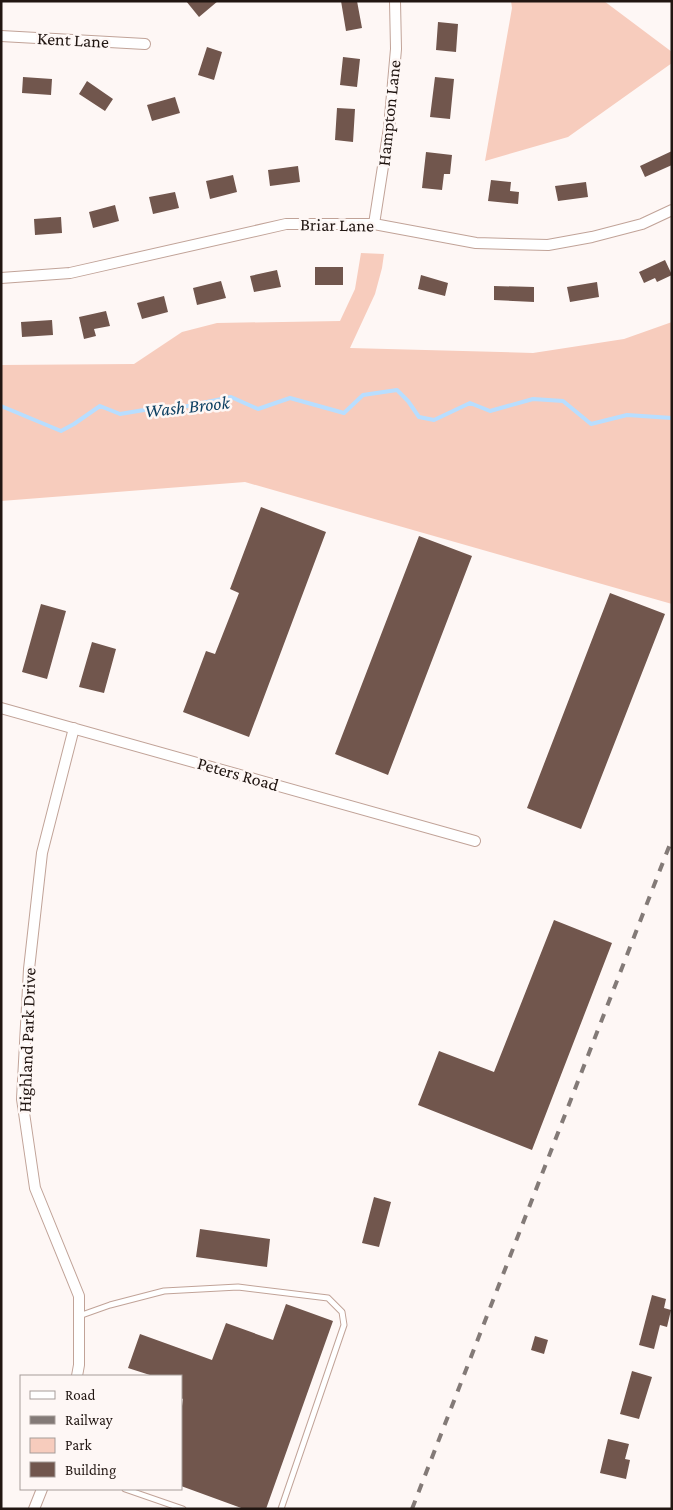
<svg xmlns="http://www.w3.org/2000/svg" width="673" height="1510" viewBox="0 0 673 1510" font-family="'Crimson Pro',serif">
<rect width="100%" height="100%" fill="#fef7f5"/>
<path fill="#f7ccbd" d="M511,1H604L672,52V63L568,137L485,161L512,8Z
M361,253L384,254L382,268L375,294L350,348L533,353L624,339L672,322V604L245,482L1,501V365L134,364L182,332L217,323L340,321L355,289Z"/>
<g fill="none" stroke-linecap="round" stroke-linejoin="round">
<path stroke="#b8deff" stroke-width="4" d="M1,406L61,431L74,424L100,406L120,414L156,408H178L231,397L258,409L290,398L344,413L363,395L397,390L408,401L419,417L434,420L470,403L490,411L533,399L563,401L591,424L627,415L672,418"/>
</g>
<path fill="#71564d" d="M186,1H218L199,17Z
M341,1H357L362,28L346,31Z
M438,22L458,24L456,52L436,50Z
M207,47L222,52L214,80L198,75Z
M343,57L360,59L357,87L340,85Z
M23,77L52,79L51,95L22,93Z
M435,77L454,79L450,119L430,117Z
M87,81L113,99L105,111L79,94Z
M175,97L180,113L152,121L147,105Z
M337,108L355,109L353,142L335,140Z
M672,151V165L645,177L640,166Z
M426,152L452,155L450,174H444L442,190L422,188Z
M298,166L300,182L270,186L268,170Z
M233,175L237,192L210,199L206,181Z
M491,180L511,182L510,191L519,192L518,204L488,201Z
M586,182L588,197L558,201L555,186Z
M175,192L179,208L153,214L149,197Z
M115,205L119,221L93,228L89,212Z
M61,217L62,233L35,235L34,219Z
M665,260L672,275L657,282L655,278L644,283L639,272Z
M315,267H343V285H315Z
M277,270L281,287L254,292L250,276Z
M421,275L448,283L445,296L418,289Z
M221,281L226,298L197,305L193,288Z
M597,282L599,297L570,302L567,287Z
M494,286L534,287V302L494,300Z
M164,296L168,312L142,319L137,303Z
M106,311L110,326L94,329L96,336L84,339L79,317Z
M52,320L53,335L22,337L21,322Z
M261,507L326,532L249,737L183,712L206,651L215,654L239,593L230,589Z
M419,536L472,556L388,775L335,754Z
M610,593L665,614L581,829L527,808Z
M41,604L66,611L47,679L22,672Z
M92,642L116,649L104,693L79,687Z
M554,920L612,943L532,1150L418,1105L439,1051L494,1072Z
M374,1197L391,1202L379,1247L362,1243Z
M200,1229L270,1239L267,1267L196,1257Z
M652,1295L666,1299L664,1308L671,1310L667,1327L660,1325L654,1349L639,1345Z
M286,1304L333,1321L266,1509H244L181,1486V1413L183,1399L181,1398V1376H153L128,1368L140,1334L212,1360L226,1323L273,1340Z
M535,1336L548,1340L544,1354L531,1350Z
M632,1371L652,1377L639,1419L620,1414Z
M608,1439L629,1444L625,1459L630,1460L626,1479L600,1473Z"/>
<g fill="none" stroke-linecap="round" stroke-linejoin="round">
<defs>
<path id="lane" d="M79,1316L110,1305L164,1291L238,1287L328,1298L342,1312L344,1325L281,1509
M125,1489L183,1509"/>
<path id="street" d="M1,36L145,44
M374,224L389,128L396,49L395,1
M1,278L70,273L286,224H374L476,243L548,245L592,237L642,224L672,210
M1,708L475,841
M74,728L42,853L29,969L22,1099L35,1188L79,1296V1365L77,1376
M34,1509L42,1489"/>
</defs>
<use href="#lane" stroke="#c1a398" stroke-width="7"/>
<use href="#street" stroke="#c1a398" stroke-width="12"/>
<use href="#lane" stroke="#fff" stroke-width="5"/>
<use href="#street" stroke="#fff" stroke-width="10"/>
<path stroke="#837a77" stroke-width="4" stroke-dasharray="9 9" stroke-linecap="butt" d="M412,1509L672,839"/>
</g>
<g text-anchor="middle" stroke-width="5" stroke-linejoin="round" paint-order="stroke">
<g font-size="18" fill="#211612" stroke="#fef7f5">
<text transform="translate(73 40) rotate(3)" y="6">Kent Lane</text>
<text transform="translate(389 113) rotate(-84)" y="6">Hampton Lane</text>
<text transform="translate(337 225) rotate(1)" y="6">Briar Lane</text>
<text transform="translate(238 774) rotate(16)" y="6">Peters Road</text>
<text transform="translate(27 1040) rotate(-88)" y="6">Highland Park Drive</text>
</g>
<g font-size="19" font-style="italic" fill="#0c3f61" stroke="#fef7f5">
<text transform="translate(187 406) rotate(-6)" y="7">Wash Brook</text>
</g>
</g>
<rect width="673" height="1510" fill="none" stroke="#211612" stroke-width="5"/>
<rect x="20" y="1375" width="162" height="115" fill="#fef7f5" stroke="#a69d9a"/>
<rect x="30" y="1391" width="25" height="8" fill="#ffffff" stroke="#a69d9a"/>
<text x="65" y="1400" font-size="15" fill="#211612">Road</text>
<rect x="30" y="1416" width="25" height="8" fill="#837a77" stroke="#a69d9a"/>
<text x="65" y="1425" font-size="15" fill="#211612">Railway</text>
<rect x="30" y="1438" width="25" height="15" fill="#f7ccbd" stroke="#a69d9a"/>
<text x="65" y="1450" font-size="15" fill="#211612">Park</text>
<rect x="30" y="1462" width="25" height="15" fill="#71564d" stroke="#a69d9a"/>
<text x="65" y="1475" font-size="15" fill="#211612">Building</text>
</svg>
